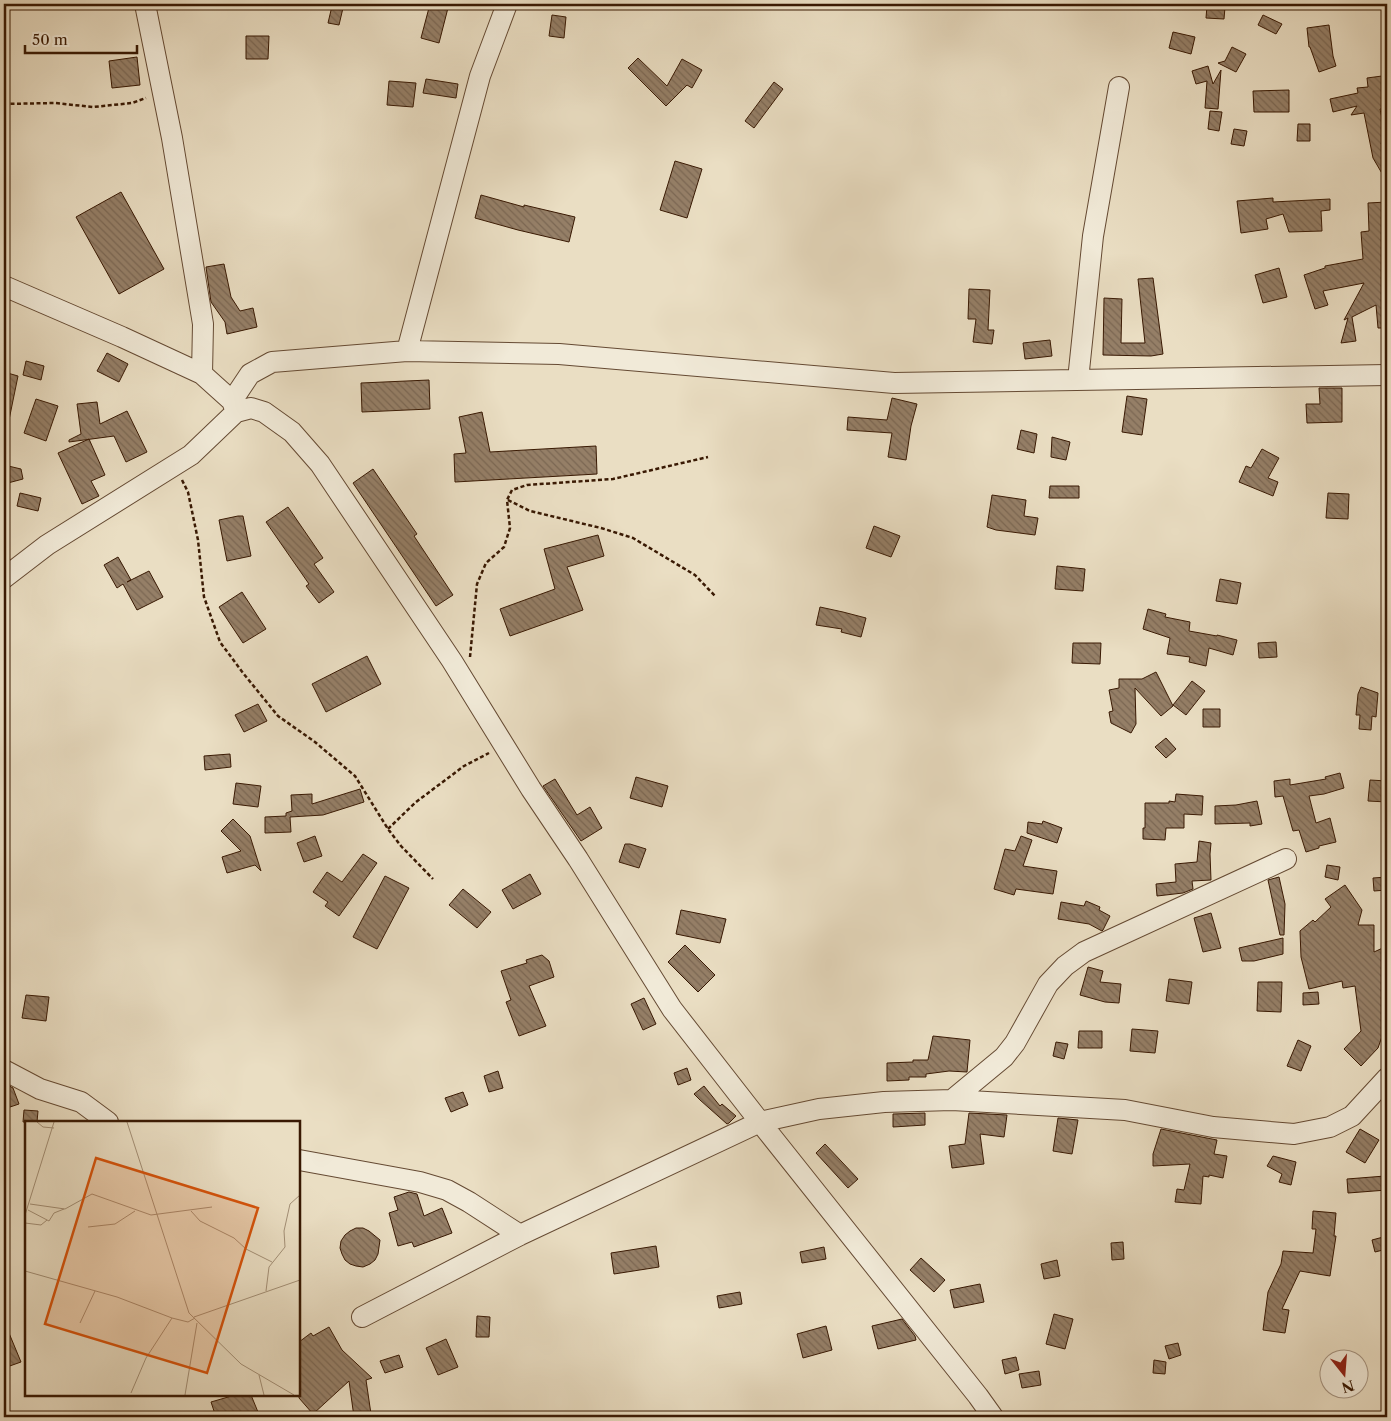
<svg xmlns="http://www.w3.org/2000/svg" width="1391" height="1421" viewBox="0 0 1391 1421" font-family="'Libre Caslon Text',serif">
<defs>
<pattern id="building-back-hatch" width="6" height="6" patternUnits="userSpaceOnUse" patternTransform="scale(1.25)"><rect width="6" height="6" fill="#957f67"/><path d="M-1 5l2 2M0 0l6 6M5-1l2 2" fill="none" stroke="#7b6753"/></pattern>
</defs>
<rect width="100%" height="100%" fill="#eadec3"/>
<filter id="stains"><feTurbulence type="fractalNoise" baseFrequency=".004" numOctaves="4"/><feColorMatrix values="0 0 0 0 .2 0 0 0 0 .09 0 0 0 0 .02 0 0 0 .5 -.17"/></filter>
<radialGradient id="worn" r=".72"><stop offset=".6" stop-color="#630" stop-opacity="0"/><stop offset="1" stop-color="#630" stop-opacity=".3"/></radialGradient>
<path fill="url(#building-back-hatch)" stroke="#391903" d="M430,4H449L439,43L421,38Z
M332,6L343,8L339,25L328,23Z
M1207,6L1225,7L1224,19L1206,18Z
M552,15L566,17L564,38L549,36Z
M1263,15L1282,24L1276,34L1258,25Z
M1329,25L1333,56L1336,66L1319,72L1310,47H1309L1307,28Z
M1173,32L1195,37L1191,54L1169,48Z
M246,36H269L268,59H246Z
M1232,47L1246,54L1236,72L1218,63L1225,61Z
M137,57L140,85L112,88L109,61Z
M638,58L667,86L682,59L702,70L692,88L687,85L666,106L628,68Z
M1208,66L1213,84L1221,70L1218,109L1205,108L1207,81L1196,84L1192,71Z
M1382,76V80L1387,79V109H1380L1387,142L1381,143L1387,154V182L1373,158L1364,113L1351,115L1357,106L1333,112L1330,99L1358,93L1357,88L1368,87L1367,78Z
M426,79L458,84L456,98L423,93Z
M389,81L416,83L413,107L387,105Z
M774,82L783,89L754,128L745,121Z
M1289,90V112H1254L1253,91Z
M1210,111L1222,112L1219,131L1208,129Z
M1298,124H1310V141H1297Z
M1234,129L1247,131L1244,146L1231,144Z
M675,161L702,169L687,218L660,210Z
M121,192L164,269L119,294L76,217Z
M481,195L524,207V205L575,217L569,242L518,230L475,218Z
M1273,198V202L1330,199V210L1321,211L1322,231L1289,232L1283,214L1266,219L1268,229L1241,233L1237,201Z
M1387,202V328H1378L1376,305L1352,317L1356,341L1341,343L1348,318L1344,320L1364,283L1323,291L1328,305L1315,309L1304,275L1325,268V266L1363,259L1361,232L1369,231L1368,203Z
M224,264L231,297L240,311L253,308L257,327L227,334L225,322L211,302L206,267Z
M1279,268L1287,297L1263,303L1255,275Z
M1153,278L1163,354L1151,356L1103,355L1104,298L1122,299L1121,343H1145L1138,279Z
M969,289L990,290L988,330H994L992,344L973,342L976,319H968Z
M1050,340L1052,356L1025,359L1023,343Z
M107,353L128,364L119,382L97,371Z
M26,361L44,366L41,380L23,375Z
M4,372L18,376L9,420L4,419Z
M429,380L430,409L362,412L361,383Z
M1319,388H1342V422L1307,423L1306,404H1320Z
M1127,396L1147,399L1142,435L1122,432Z
M892,398L917,404L911,426L906,460L888,457L892,433L847,430L848,417L887,420Z
M36,399L58,406L46,441L24,433Z
M97,402L100,424L127,411L147,452L126,462L114,436L69,442V440L81,434L77,404Z
M482,412L490,452L596,446L597,474L455,482L454,454L466,453L459,417Z
M1021,430L1037,434L1034,453L1017,449Z
M1052,437L1070,442L1066,460L1051,457Z
M89,439L105,475L91,481L99,496L82,504L58,453Z
M1262,449L1279,458L1268,478L1278,482L1273,496L1239,482L1246,466L1251,468Z
M4,465L21,469L23,479L4,484Z
M373,469L417,534L414,536L453,595L436,606L353,483Z
M1050,486H1079V498H1049Z
M20,493L41,498L38,511L17,506Z
M1328,493L1349,494L1348,519L1326,518Z
M992,495L1026,500L1024,516L1038,518L1035,535L996,530L987,527Z
M288,507L323,558L314,564L334,592L319,603L306,586L309,584L266,522Z
M238,516H243L251,556L227,561L219,520Z
M874,526L900,536L891,557L866,548Z
M598,535L604,556L567,567L583,610L510,636L500,609L555,589L544,549Z
M118,557L131,580L127,582L149,571L163,597L137,610L123,584L117,588L104,565Z
M1057,566L1085,569L1083,591L1055,589Z
M1220,579L1241,583L1237,604L1216,601Z
M242,592L266,629L243,643L219,607Z
M820,607L843,612L866,618L861,637L841,632L842,629L816,625Z
M1148,609L1166,614L1165,617L1190,622L1189,631L1217,636V635L1237,640L1233,655L1209,648L1206,666L1189,662L1190,657L1167,654L1170,638L1143,629Z
M1276,642L1277,657L1259,658L1258,643Z
M1073,643H1101L1100,664L1072,663Z
M367,656L381,684L326,712L312,684Z
M1156,672L1173,706L1161,716L1135,688L1136,724L1131,733L1111,723L1109,712L1113,711L1109,690L1119,688V679H1142Z
M1192,681L1205,691L1186,715L1173,705Z
M1361,687L1378,693L1376,717L1372,716L1371,730L1359,729L1360,715H1356L1358,694Z
M258,704L267,721L244,732L235,715Z
M1203,709H1220V727H1203Z
M1166,738L1176,749L1166,758L1155,747Z
M230,754L231,767L205,770L204,756Z
M1340,773L1344,788L1324,794L1309,796L1316,823L1330,818L1336,842L1319,846V848L1306,852L1299,830L1293,831L1283,796L1275,797L1274,781L1290,779V785L1326,779L1325,777Z
M636,777L668,786L662,807L630,798Z
M555,779L577,815L590,807L602,828L581,841L543,786Z
M1370,780L1387,781V802L1368,801Z
M236,783L261,786L258,807L233,804Z
M360,789L364,802L323,815L290,817L291,832L265,833V817L286,816V813L292,811L291,795L312,794V804Z
M1176,794L1203,796L1202,815L1184,814V828H1166L1165,840L1143,839V828H1145V803H1169V801L1175,802Z
M1257,801L1262,824L1250,826V823L1215,824V806L1236,805Z
M233,819L250,836L261,871L255,865L227,873L222,857L241,851L221,831Z
M1043,821L1062,828L1057,843L1027,833L1028,822L1042,824Z
M315,836L322,856L304,862L297,843Z
M1021,836L1032,840L1023,866L1057,871L1053,894L1016,889L1014,895L994,889L1005,849L1015,851Z
M1199,841L1211,843L1210,854L1211,880L1192,881L1193,889L1183,893L1157,896L1156,884L1176,882L1175,864L1197,862Z
M625,844H630L646,849L639,868L619,862Z
M363,854L377,863L339,916L325,906L328,902L313,892L327,872L342,882Z
M1327,865L1340,867L1338,880L1325,877Z
M530,874L541,894L513,909L502,890Z
M385,876L409,888L377,949L353,937Z
M1279,877L1285,904L1284,935H1280L1268,880Z
M1387,877V890L1374,891L1373,878Z
M1345,885L1362,910L1358,925H1374V952L1387,946V960L1383,962L1387,975V1022L1378,1048L1361,1066L1344,1049L1361,1031L1355,986L1343,988L1342,981L1309,989L1301,957L1300,931L1313,920L1315,922L1331,907L1325,899Z
M463,889L491,912L477,928L449,905Z
M1086,901L1100,907L1099,910L1110,916L1103,930L1102,931L1089,924L1058,919L1061,902L1084,906Z
M681,910L726,919L720,943L676,934Z
M1211,913L1221,948L1203,952L1194,918Z
M1283,938V954L1254,961H1242L1239,948Z
M685,945L715,975L698,992L668,962Z
M542,955L549,961L554,977L529,986L546,1026L519,1036L506,1002L511,1000L501,971L527,963L526,960Z
M1088,967L1103,971L1100,982L1121,984L1119,1003L1105,1002L1080,995Z
M1169,979L1192,982L1189,1004L1166,1001Z
M1258,982H1282L1281,1012L1257,1011Z
M1318,992L1319,1004L1303,1005V993Z
M26,995L49,997L46,1021L22,1018Z
M644,998L656,1024L643,1030L631,1004Z
M1132,1029L1158,1031L1155,1053L1130,1051Z
M1079,1031H1102V1048H1078Z
M933,1036L970,1040L967,1072L949,1071L926,1074V1077H909V1080L887,1081V1063L913,1062V1060H928Z
M1298,1040L1311,1046L1301,1071L1287,1066Z
M1056,1042L1068,1044L1064,1059L1053,1056Z
M687,1068L691,1080L678,1085L674,1073Z
M498,1071L503,1088L489,1092L484,1076Z
M4,1083L13,1088L19,1104L4,1109Z
M704,1086L720,1106L722,1104L736,1116L729,1123L727,1124L700,1100L694,1094Z
M463,1092L468,1105L451,1112L445,1098Z
M24,1110L38,1111L37,1122H23Z
M925,1113V1125L893,1127V1114Z
M969,1113L1007,1115L1004,1137L980,1134L984,1164L952,1168L949,1146L965,1144Z
M1058,1118L1078,1120L1072,1154L1053,1151Z
M1161,1129L1217,1140L1214,1154L1227,1156L1223,1178L1209,1175V1177L1203,1176L1201,1204L1175,1202L1177,1189L1184,1190L1190,1164L1153,1166V1154Z
M1360,1129L1379,1140L1365,1163L1346,1152Z
M825,1144L858,1179L848,1188L816,1153Z
M1273,1156L1296,1162L1291,1185L1279,1182L1282,1174L1267,1166Z
M1385,1176L1387,1190L1348,1193L1347,1179Z
M409,1192L417,1194L424,1216L442,1208L452,1233L414,1247L412,1242L398,1246L389,1213L398,1210L394,1197Z
M1313,1211L1336,1213L1334,1236H1336L1330,1276L1300,1271L1282,1309L1289,1310L1285,1333L1263,1330L1268,1292L1281,1264L1283,1251L1313,1253L1316,1229H1312Z
M356,1228H363L369,1231L380,1240L378,1254L375,1260L370,1264L363,1267L356,1266L350,1264L345,1260L342,1254L340,1248L341,1241L345,1235L350,1231Z
M1387,1236V1249L1375,1252L1372,1240Z
M1123,1242L1124,1259L1112,1260L1111,1243Z
M656,1246L659,1267L614,1274L611,1253Z
M824,1247L826,1259L802,1263L800,1252Z
M921,1258L945,1280L934,1292L910,1270Z
M1057,1260L1060,1276L1044,1279L1041,1264Z
M980,1284L984,1302L954,1308L950,1290Z
M740,1292L742,1304L719,1308L717,1296Z
M1054,1314L1073,1319L1065,1349L1046,1344Z
M477,1316L490,1317L489,1337H476Z
M902,1319L915,1336L916,1340L878,1349L872,1326Z
M4,1321L21,1362L4,1368Z
M826,1326L832,1350L803,1358L797,1334Z
M329,1327L342,1350L372,1378L366,1380L371,1414L354,1417L349,1381L313,1414L299,1398V1342L311,1333L313,1336Z
M446,1339L458,1367L438,1375L426,1348Z
M1178,1343L1181,1355L1169,1359L1165,1346Z
M399,1355L403,1367L385,1373L380,1361Z
M1016,1357L1019,1370L1005,1374L1002,1360Z
M1154,1360L1166,1362L1165,1374L1153,1373Z
M1039,1371L1041,1385L1022,1388L1019,1374Z
M235,1395H251L260,1417H216L211,1402Z"/>
<g fill="none" stroke-linecap="round" stroke-linejoin="round">
<defs>
<path id="minor" d="M145,4L172,138L203,324L202,374
M4,286L122,337L202,374L232,401L236,412
M407,351L480,76L507,4
M1078,380L1093,236L1119,87
M232,401L250,374L272,362L407,351L559,354L894,383L1387,375
M4,578L47,545L191,455L236,412L251,408L264,412L292,432L320,464L452,661L531,789L578,859L672,1009L760,1122L978,1396L993,1417
M4,1070L40,1089L81,1102L108,1122
M952,1100L1004,1057L1015,1043L1048,984L1065,966L1084,952L1286,859
M299,1160L420,1182L447,1190L469,1202L520,1235
M362,1317L520,1235L760,1122L819,1109L884,1102L952,1100L1125,1110L1213,1127L1294,1134L1330,1127L1352,1116L1387,1078"/>
</defs>
<use href="#minor" stroke="#654a33" stroke-width="22"/>
<path stroke="#391903" stroke-width="2.5" stroke-dasharray="4 2.5" stroke-linecap="butt" d="M4,104L55,103L93,107L132,103L146,98
M182,480L188,492L198,540L204,597L220,642L243,673L278,716L315,742L355,776L388,829L401,846L433,879
M508,500L530,511L601,528L633,538L695,575L716,597
M470,657L477,584L486,563L504,547L510,528L507,500L512,490L527,485L613,479L708,457
M388,829L416,802L464,766L489,753"/>
<use href="#minor" stroke="#f1ead8" stroke-width="20"/>
</g>
<g transform="translate(25 1121)">
<rect width="275" height="275" fill="#eadec3"/>
<path fill="none" stroke="#a38f76" stroke-width="1" d="M12,1L18,6L29,7M102,1L164,192L216,243L269,274M5,83L40,88L67,73L126,94L187,86M3,89L24,100L29,92L39,88M166,90L175,100L209,117L221,128L247,141M0,94L29,1M0,102L16,104L22,99M63,106L90,103L110,90M0,150L92,176L147,197L163,201L170,197M241,170L244,146L260,126L259,110L265,83L275,74M169,196L275,159M55,202L70,170M234,254L239,274M106,272L121,237L147,197M160,274L172,202"/>
<path fill="#d6530b" fill-opacity="0.15" stroke="#d6530b" stroke-width="2.5" d="M71,37L233,87L182,252L20,203Z"/>
<rect width="275" height="275" fill="none" stroke="#391903" stroke-width="2.5"/>
</g>
<rect width="1391" height="1421" fill="none" stroke="#eadec3" stroke-width="20"/>
<rect x="5" y="5" width="1381" height="1411" fill="none" stroke="#391903" stroke-width="2.5"/>
<rect x="10" y="10" width="1371" height="1401" fill="none" stroke="#391903"/>
<g transform="translate(1344 1374) rotate(163)"><circle r="24" fill="#f1ead8" stroke="#a79683"/>
<path d="M0-4L9 19L0 12L-9 19Z" fill="#8f2418"/>
<text y="-8" font-size="14" font-weight="bold" text-anchor="middle" fill="#391903">N</text>
</g>
<path d="M25 45v8h112v-8" fill="none" stroke="#391903" stroke-width="2.5"/>
<text x="32" y="45" font-size="15" fill="#391903" stroke="#f1ead8" stroke-width="4" paint-order="stroke">50 m</text>
<rect width="100%" height="100%" filter="url(#stains)"/>
<rect width="100%" height="100%" fill="url(#worn)"/>
</svg>
